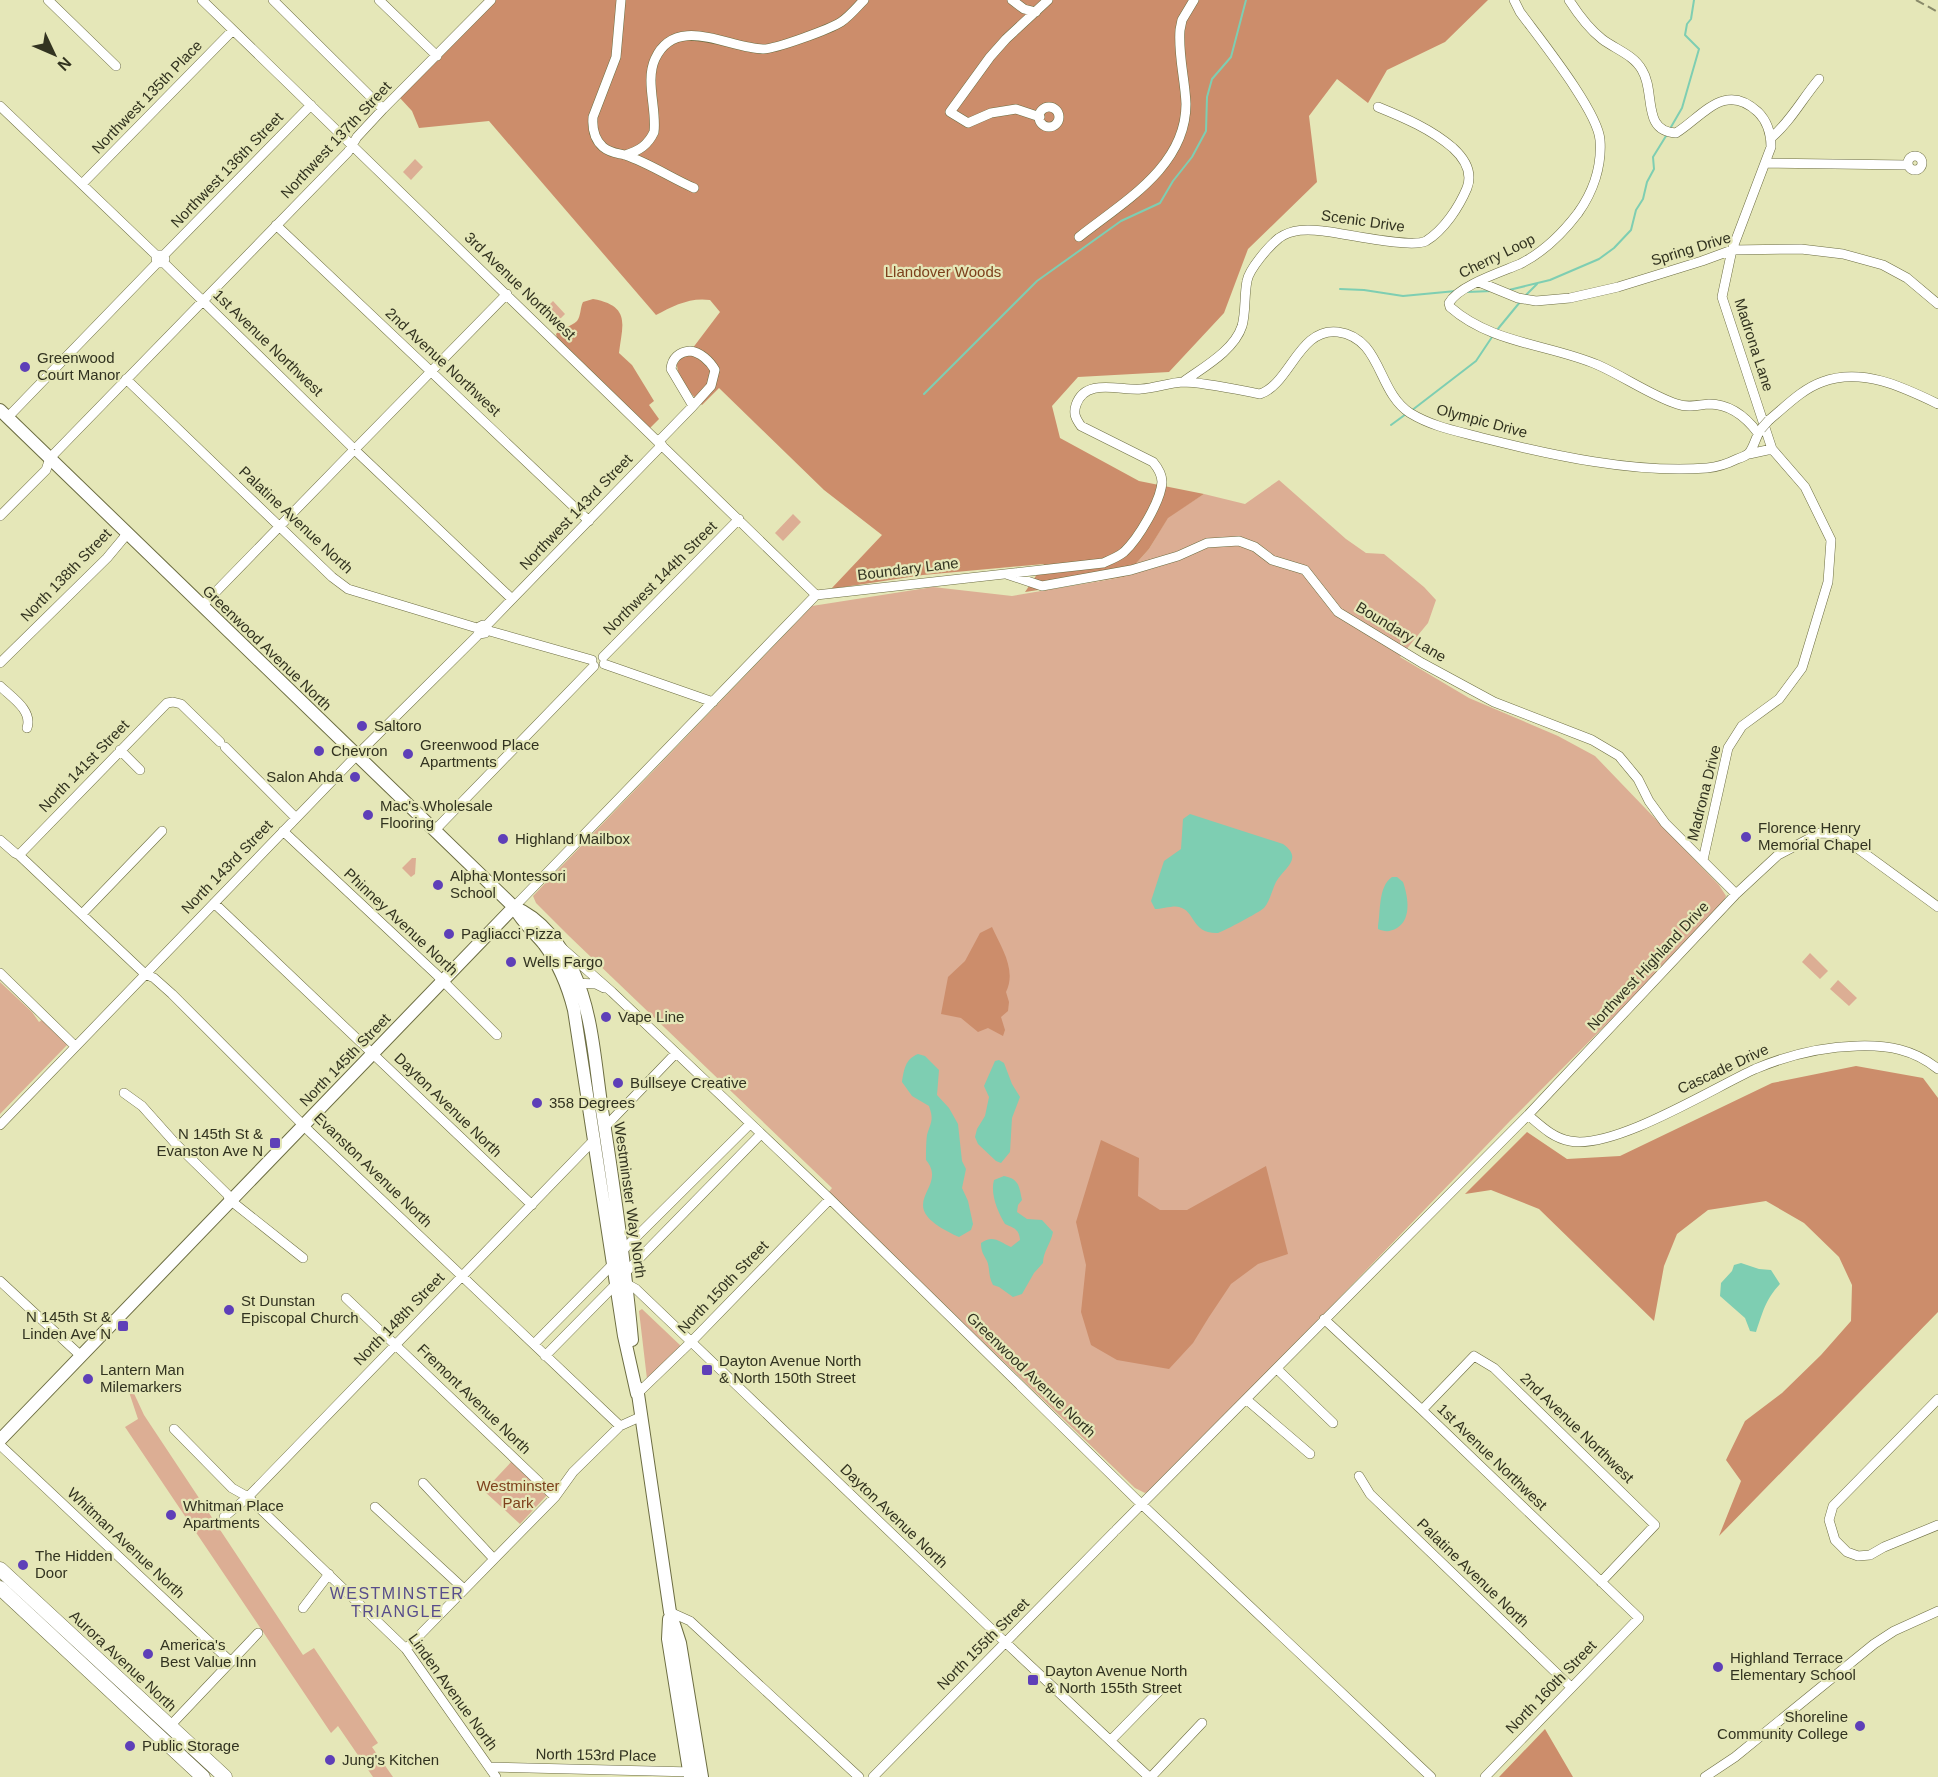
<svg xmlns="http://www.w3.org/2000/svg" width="1938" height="1777" viewBox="0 0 1938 1777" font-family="Arial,sans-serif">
<rect width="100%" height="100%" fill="#e5e7b8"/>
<path fill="#dcae94" d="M415,159L423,167L411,180L403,172Z
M553,301L565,314L560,319L548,306Z
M1279,480L1346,539L1366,553L1384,554L1424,587L1436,600L1428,623L1400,657L1469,698L1558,736L1595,756L1719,885L1726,896L1719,911L1510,1121L1156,1488L1145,1493L1135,1488L828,1193L832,1188L569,936L536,903L533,896L812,606L933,587L1012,596L1124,577L1149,549L1168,517L1204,494L1245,504Z
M793,514L801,522L783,541L775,533Z
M412,858H416L415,874L411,877L402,868Z
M1810,953L1828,971L1820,979L1802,962Z
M1838,980L1857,998L1849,1006L1830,989Z
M0,982L32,1012L39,1022L42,1020L68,1044L0,1114Z
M642,1309L681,1346L647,1379L639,1311Z
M131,1387L144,1415L303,1655L314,1648L378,1743L372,1747L393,1777H373L338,1726L331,1733L125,1427L138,1419L128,1389Z
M512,1461L548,1494L520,1524L484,1491Z"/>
<path fill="#cc8d6b" d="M496,0H1488L1445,42L1387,70L1368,103L1337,79L1309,116L1317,182L1248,249L1224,313L1169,372L1078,377L1052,406L1060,438L1139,481L1204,494L1168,518L1149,549L1124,577L1025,592L1044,564L923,575L831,589L882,535L824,490L719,388L702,405C692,395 677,379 677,364L682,357L689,353L720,312L710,300C690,297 673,306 656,315L489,121L419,128L412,111L400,98Z
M593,299C632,306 622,326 619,353L632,365L654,401L649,405L659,419L650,428L557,338L556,334C562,327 571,327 577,321C581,316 580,308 583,302Z
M992,927C1001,947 1017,970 1006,992L1009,1002L1008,1011L1001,1017L1005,1030L1003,1036L988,1028L978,1032L961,1018L941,1014L948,977L965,961L980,933Z
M1856,1066L1923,1078L1938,1098V1312L1719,1536L1741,1481L1726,1460L1745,1421L1782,1393L1821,1355L1851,1321L1852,1285L1839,1257L1804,1223L1766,1201L1708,1210L1677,1234L1664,1266L1654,1321L1539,1209L1491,1190L1465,1194L1527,1132L1567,1159L1620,1156L1772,1083Z
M1101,1140L1139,1158L1138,1196L1160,1210H1187L1266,1166L1288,1254L1258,1264L1231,1284L1209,1317L1193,1343L1169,1369L1117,1360L1091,1345L1081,1312L1086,1265L1076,1222Z
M1545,1729L1573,1777H1499Z"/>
<path fill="#7eceb2" d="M1190,814L1283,844C1304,859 1284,868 1276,882C1272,890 1270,901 1264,908C1258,913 1226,930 1218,933C1191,934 1196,911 1179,907C1175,905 1161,909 1155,909L1151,901L1164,861L1181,849L1183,819Z
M1392,877H1397L1403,882C1408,896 1412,919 1397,928C1390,932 1385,932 1378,929V926C1381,910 1378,887 1392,877Z
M918,1054L925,1056L939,1070L937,1095L949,1108L958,1124L962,1161L966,1169L962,1188L968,1201L973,1224L971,1230L959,1237C886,1204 951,1190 926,1160C926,1153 926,1142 927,1135C931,1122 934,1120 929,1106L912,1096L902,1082C904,1070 905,1059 918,1054Z
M999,1060L1004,1063L1012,1084L1020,1097L1012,1118L1010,1152L1001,1163L996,1161L978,1144L975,1137L977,1129L985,1116L989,1097L984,1086L995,1061Z
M1004,1176C1019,1179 1019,1186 1022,1200L1018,1205L1017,1212L1027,1219L1042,1220L1053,1232C1051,1243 1043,1252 1043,1263L1034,1273L1022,1294L1013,1297L999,1287L993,1285C988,1276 990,1268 987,1261C983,1254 981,1251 981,1243C993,1234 1000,1242 1011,1247L1020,1240C1019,1229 1014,1228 1005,1224C998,1212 990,1194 994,1180Z
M1741,1263L1759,1269L1771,1270L1780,1284C1765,1300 1763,1312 1756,1332L1750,1331L1745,1318L1720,1296L1721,1283L1732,1271L1734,1265Z"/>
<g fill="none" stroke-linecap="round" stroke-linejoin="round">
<path stroke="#7eceb2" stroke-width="2" d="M1671,127L1682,108L1699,49L1685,35L1687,24L1691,19L1694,0
M1340,289L1364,290L1403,296L1456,291
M1509,290L1550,280L1599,259L1614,248L1631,230L1636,210L1643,199L1647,182L1654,169L1653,157L1666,136
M1467,292L1492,291
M1526,295L1537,284
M1497,330L1520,302
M924,394L1037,281L1121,221L1160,203L1173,181L1192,157L1206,131L1207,97L1212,79L1231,57L1246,0
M1411,411L1476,361L1494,334
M1391,425L1406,414"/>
<defs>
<path id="minor" d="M48,0L116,66
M202,0L816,595
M273,0L383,109
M379,0L437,56
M621,0L616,57L593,117C592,129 594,139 603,147C610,153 617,153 625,155C649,163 671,178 694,188
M1012,0L1024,9L1036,12
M1514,0L1520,12C1539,38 1598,111 1600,140C1602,166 1593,192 1578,213C1562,234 1544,252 1520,264C1501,272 1458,286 1449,303L1450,307C1492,344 1549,344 1598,365C1623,376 1652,396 1677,404C1688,408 1697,405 1709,404C1731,404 1746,417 1758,433
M1569,0C1578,14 1588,28 1602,39C1615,49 1634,55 1642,70C1656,92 1641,131 1676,133C1703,116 1725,81 1758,112C1768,122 1771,134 1771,147L1732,250L1722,297L1772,449
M0,106L157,256
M1039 117a10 10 0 1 1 20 0a10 10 0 1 1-20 0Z
M1040,117L1016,109L991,113L968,123L950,112L990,57L1006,39L1048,0
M1771,138C1791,121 1802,99 1819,79
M625,155C639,151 648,145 654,132C657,109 645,81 655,59C676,13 730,49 763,49C776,49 830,29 841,22C850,16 857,7 864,0
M1908 163a7 7 0 1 1 14 0a7 7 0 1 1-14 0Z
M1766,163L1908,165
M82,184L233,30
M276,225L589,521
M1079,237C1123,202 1186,167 1186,104C1185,79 1178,55 1180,30L1182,20L1194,0
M163,256L311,105
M163,262L351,446
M1479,282L1518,298L1536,301L1570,298L1618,287L1702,261L1732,250L1801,249L1843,254L1883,265L1907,278L1938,304
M690,351C700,352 710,361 715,370L711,386L693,406L671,369C672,358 679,352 690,351Z
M126,379L332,577L348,589L477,628
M1183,382C1202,368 1234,351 1242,326C1246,312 1244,296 1247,281C1249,269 1269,246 1279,238C1292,229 1307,229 1323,231C1343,233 1412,249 1426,241C1444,230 1459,207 1467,188C1473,172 1465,159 1453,148C1431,129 1405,118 1378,107
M8,417L157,263H163L165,259L162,255H157L156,258L157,263
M1769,420C1785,407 1802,389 1822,382C1862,367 1903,387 1938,404
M658,442L693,406
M358,446L507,294
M358,453L512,599
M0,516L46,470L50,458L348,152L357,137L383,109L491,0
M1006,574L1042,586L1131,570L1178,556L1207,543L1239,541L1255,547L1272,560L1305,570L1338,612L1422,663L1494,702L1592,740L1619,756L1638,779L1649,801L1665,823L1736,894
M816,595L1103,563C1110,560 1118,557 1124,552C1138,539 1161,501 1162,482C1162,474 1158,468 1153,462L1081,426C1076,419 1073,414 1076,405C1085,377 1120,391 1141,389C1155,388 1169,383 1182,382C1203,382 1239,390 1260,394C1290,384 1299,327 1338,332C1382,338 1377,392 1410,413C1433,427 1457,431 1483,438C1551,455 1636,474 1707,468C1718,467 1727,464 1737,459C1740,458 1746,456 1749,453C1754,447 1756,436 1761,429
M202,606L351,453
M485,627L662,445
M486,630L592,660
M603,657L739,519
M0,663L107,558L127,534
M604,664L713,702
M0,686C11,697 33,710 27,728
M225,747L296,818
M120,750L140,770
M436,829L594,666
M283,831L437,975L497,1035
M0,840L15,853L19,855L145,974L154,978L172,994L310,1132L620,1426
M19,855L167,703L173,702L181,704L220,742
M1703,860L1728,748L1742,726L1779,699L1802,668L1828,582L1831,540L1805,487L1772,449L1749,454
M214,903L532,1205
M514,907L816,595
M82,914L162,831
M562,948L612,992L830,1199L1135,1498L1431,1777
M0,973L75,1046
M574,983L596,984L604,988
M124,1093L142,1106L175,1143L227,1194L230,1200L303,1258
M1528,1115C1541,1126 1553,1138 1570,1141C1614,1150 1713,1088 1755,1069C1788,1055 1821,1047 1857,1046C1888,1045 1913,1049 1938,1069
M0,1125L357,755L479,634L485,633L486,628L483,625L477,628L479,634
M605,1127L676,1053
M622,1251L750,1124
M625,1273L761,1134
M0,1281L81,1356
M346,1298L555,1497
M1324,1319L1422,1410L1639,1618L1485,1777
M534,1344L613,1264
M545,1356L616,1284H627L636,1289L1005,1642L1149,1777
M1277,1369L1333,1423
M637,1394L691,1342L830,1199
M1938,1399L1833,1506L1829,1520L1835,1540L1847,1552L1858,1556L1870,1555L1884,1547L1938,1525
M1247,1400L1310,1454
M1422,1410L1474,1356L1494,1368L1655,1525L1601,1582
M174,1429L232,1488L248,1497L406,1649L496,1777
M0,1445L231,1662
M1359,1476L1370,1494L1571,1687
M423,1483L494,1559
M375,1507L464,1589
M224,1517L248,1497L595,1139
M1116,1530L1528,1115L1736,894L1778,855L1820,833L1838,834L1938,907
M303,1608L329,1574
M670,1612L690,1621L859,1777
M406,1649L555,1497L573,1472L620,1426L640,1417
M169,1727L258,1633
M1111,1740L1161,1689
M490,1767L693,1772
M873,1777L1114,1532
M1151,1777L1202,1723
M1705,1777L1735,1757L1874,1644L1894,1631L1938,1611"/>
<path id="major" d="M0,410L514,907C522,922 533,931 544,944C559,964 568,986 574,1010L624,1336L637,1394
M514,907C541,918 562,946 574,973C593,1015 595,1065 602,1110C614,1187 625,1263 632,1340
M637,1387L670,1612L680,1643L702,1777
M0,1440L514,907
M669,1619L668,1639L690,1777"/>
<path id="highway" d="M0,1569L225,1777
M0,1588L203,1777"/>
</defs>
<use href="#minor" stroke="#6c6d42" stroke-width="10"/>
<use href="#major" stroke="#6c6d42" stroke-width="14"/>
<use href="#highway" stroke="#6c6d42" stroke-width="15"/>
<use href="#minor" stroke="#fff" stroke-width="9"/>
<use href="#major" stroke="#fff" stroke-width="12"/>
<use href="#highway" stroke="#fff" stroke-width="14"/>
<path stroke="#898a6a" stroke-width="2" stroke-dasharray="9 4.5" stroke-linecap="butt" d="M1916,0L1938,12"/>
<defs>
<path id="minor-bridge" d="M1761,429L1769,420"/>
</defs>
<use href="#minor-bridge" stroke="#6c6d42" stroke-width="10" stroke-linecap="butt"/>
<use href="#minor-bridge" stroke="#fff" stroke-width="9"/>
</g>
<g fill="#5e3fb8" stroke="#e5e7b8" stroke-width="2">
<circle cx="25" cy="367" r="6"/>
<circle cx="362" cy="726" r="6"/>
<circle cx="319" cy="751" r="6"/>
<circle cx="408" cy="754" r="6"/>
<circle cx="355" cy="777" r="6"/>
<circle cx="368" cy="815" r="6"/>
<circle cx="1746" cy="837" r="6"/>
<circle cx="503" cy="839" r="6"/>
<circle cx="438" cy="885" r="6"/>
<circle cx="449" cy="934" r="6"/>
<circle cx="511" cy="962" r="6"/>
<circle cx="606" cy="1017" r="6"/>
<circle cx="618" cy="1083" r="6"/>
<circle cx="537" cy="1103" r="6"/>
<rect x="269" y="1137" width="12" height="12" rx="3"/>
<circle cx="229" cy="1310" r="6"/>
<rect x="117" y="1320" width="12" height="12" rx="3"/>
<rect x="701" y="1364" width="12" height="12" rx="3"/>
<circle cx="88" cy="1379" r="6"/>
<circle cx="171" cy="1515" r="6"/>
<circle cx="23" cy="1565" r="6"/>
<circle cx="148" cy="1654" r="6"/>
<circle cx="1718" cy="1667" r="6"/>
<rect x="1027" y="1674" width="12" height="12" rx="3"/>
<circle cx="1860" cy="1726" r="6"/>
<circle cx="130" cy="1746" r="6"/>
<circle cx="330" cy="1760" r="6"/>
</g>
<g text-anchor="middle" stroke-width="4.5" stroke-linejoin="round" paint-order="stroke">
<g font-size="15" fill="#323320" stroke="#e5e7b8">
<text transform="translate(147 97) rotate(-46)" y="5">Northwest 135th Place</text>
<text transform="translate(336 140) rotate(-47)" y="5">Northwest 137th Street</text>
<text transform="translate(227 170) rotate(-46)" y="5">Northwest 136th Street</text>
<text transform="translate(1363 221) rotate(8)" y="5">Scenic Drive</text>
<text transform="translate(1691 249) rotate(-17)" y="5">Spring Drive</text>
<text transform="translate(1497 256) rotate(-26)" y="5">Cherry Loop</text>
<text transform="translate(520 286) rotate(44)" y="5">3rd Avenue Northwest</text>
<text transform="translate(268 343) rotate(44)" y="5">1st Avenue Northwest</text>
<text transform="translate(1754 345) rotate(72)" y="5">Madrona Lane</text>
<text transform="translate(443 362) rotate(43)" y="5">2nd Avenue Northwest</text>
<text transform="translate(1482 421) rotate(15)" y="5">Olympic Drive</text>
<text transform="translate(576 512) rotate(-46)" y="5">Northwest 143rd Street</text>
<text transform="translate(296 520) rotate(43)" y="5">Palatine Avenue North</text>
<text transform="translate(908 569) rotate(-7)" y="5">Boundary Lane</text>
<text transform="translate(66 575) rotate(-46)" y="5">North 138th Street</text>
<text transform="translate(660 578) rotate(-45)" y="5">Northwest 144th Street</text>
<text transform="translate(1401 632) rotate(31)" y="5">Boundary Lane</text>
<text transform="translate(267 648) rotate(44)" y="5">Greenwood Avenue North</text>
<text transform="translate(84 766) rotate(-46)" y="5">North 141st Street</text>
<text transform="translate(1704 793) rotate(-76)" y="5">Madrona Drive</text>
<text transform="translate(227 867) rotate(-46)" y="5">North 143rd Street</text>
<text transform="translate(401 922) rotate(43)" y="5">Phinney Avenue North</text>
<text transform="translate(1648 966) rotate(-47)" y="5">Northwest Highland Drive</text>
<text transform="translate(345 1060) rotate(-46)" y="5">North 145th Street</text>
<text transform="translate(1723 1069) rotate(-25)" y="5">Cascade Drive</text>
<text transform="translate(448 1105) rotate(44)" y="5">Dayton Avenue North</text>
<text transform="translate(373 1170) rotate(44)" y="5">Evanston Avenue North</text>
<text transform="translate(630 1200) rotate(82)" y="5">Westminster Way North</text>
<text transform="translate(723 1287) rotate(-46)" y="5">North 150th Street</text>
<text transform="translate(399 1319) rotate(-46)" y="5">North 148th Street</text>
<text transform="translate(1031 1375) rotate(44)" y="5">Greenwood Avenue North</text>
<text transform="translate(474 1399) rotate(44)" y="5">Fremont Avenue North</text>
<text transform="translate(1577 1428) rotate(44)" y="5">2nd Avenue Northwest</text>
<text transform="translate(1492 1457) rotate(44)" y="5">1st Avenue Northwest</text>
<text transform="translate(894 1516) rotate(44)" y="5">Dayton Avenue North</text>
<text transform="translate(126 1543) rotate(43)" y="5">Whitman Avenue North</text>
<text transform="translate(1473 1573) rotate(44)" y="5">Palatine Avenue North</text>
<text transform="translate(983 1644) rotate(-45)" y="5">North 155th Street</text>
<text transform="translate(123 1661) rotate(43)" y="5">Aurora Avenue North</text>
<text transform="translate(1551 1687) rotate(-46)" y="5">North 160th Street</text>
<text transform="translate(453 1692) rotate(54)" y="5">Linden Avenue North</text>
<text transform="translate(596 1755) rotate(1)" y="5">North 153rd Place</text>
</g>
<g font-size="15" fill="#7d411c" stroke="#e5e7b8">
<text x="943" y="277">Llandover Woods</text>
<text x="518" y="1491">Westminster<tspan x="518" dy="17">Park</tspan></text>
</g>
<g font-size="15" fill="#323320" stroke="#e5e7b8" text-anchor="start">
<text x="37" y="363">Greenwood<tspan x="37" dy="17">Court Manor</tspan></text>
<text x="374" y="731">Saltoro</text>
<text x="420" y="750">Greenwood Place<tspan x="420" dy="17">Apartments</tspan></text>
<text x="331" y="756">Chevron</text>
<text x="343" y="782" text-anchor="end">Salon Ahda</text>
<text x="380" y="811">Mac's Wholesale<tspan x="380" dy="17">Flooring</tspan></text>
<text x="1758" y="833">Florence Henry<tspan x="1758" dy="17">Memorial Chapel</tspan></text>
<text x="515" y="844">Highland Mailbox</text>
<text x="450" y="881">Alpha Montessori<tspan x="450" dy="17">School</tspan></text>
<text x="461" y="939">Pagliacci Pizza</text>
<text x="523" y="967">Wells Fargo</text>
<text x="618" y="1022">Vape Line</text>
<text x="630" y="1088">Bullseye Creative</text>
<text x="549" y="1108">358 Degrees</text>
<text x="263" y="1139" text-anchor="end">N 145th St &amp;<tspan x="263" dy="17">Evanston Ave N</tspan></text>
<text x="241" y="1306">St Dunstan<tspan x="241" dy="17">Episcopal Church</tspan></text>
<text x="111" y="1322" text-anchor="end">N 145th St &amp;<tspan x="111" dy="17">Linden Ave N</tspan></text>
<text x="719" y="1366">Dayton Avenue North<tspan x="719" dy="17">&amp; North 150th Street</tspan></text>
<text x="100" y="1375">Lantern Man<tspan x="100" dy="17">Milemarkers</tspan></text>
<text x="183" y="1511">Whitman Place<tspan x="183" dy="17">Apartments</tspan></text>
<text x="35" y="1561">The Hidden<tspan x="35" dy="17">Door</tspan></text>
<text x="160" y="1650">America's<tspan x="160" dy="17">Best Value Inn</tspan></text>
<text x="1730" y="1663">Highland Terrace<tspan x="1730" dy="17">Elementary School</tspan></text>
<text x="1045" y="1676">Dayton Avenue North<tspan x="1045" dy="17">&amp; North 155th Street</tspan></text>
<text x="1848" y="1722" text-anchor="end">Shoreline<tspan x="1848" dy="17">Community College</tspan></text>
<text x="142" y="1751">Public Storage</text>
<text x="342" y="1765">Jung's Kitchen</text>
</g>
<g font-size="16" letter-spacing="1.5" fill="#574d8b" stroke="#e5e7b8">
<text x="397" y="1599">WESTMINSTER<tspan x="397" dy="18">TRIANGLE</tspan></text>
</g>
</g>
<g transform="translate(54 54) rotate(134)" stroke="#e5e7b8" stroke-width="4.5" paint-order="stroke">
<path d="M0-4.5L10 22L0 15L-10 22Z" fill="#323320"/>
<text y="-9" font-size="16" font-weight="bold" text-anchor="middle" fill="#323320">N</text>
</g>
</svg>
